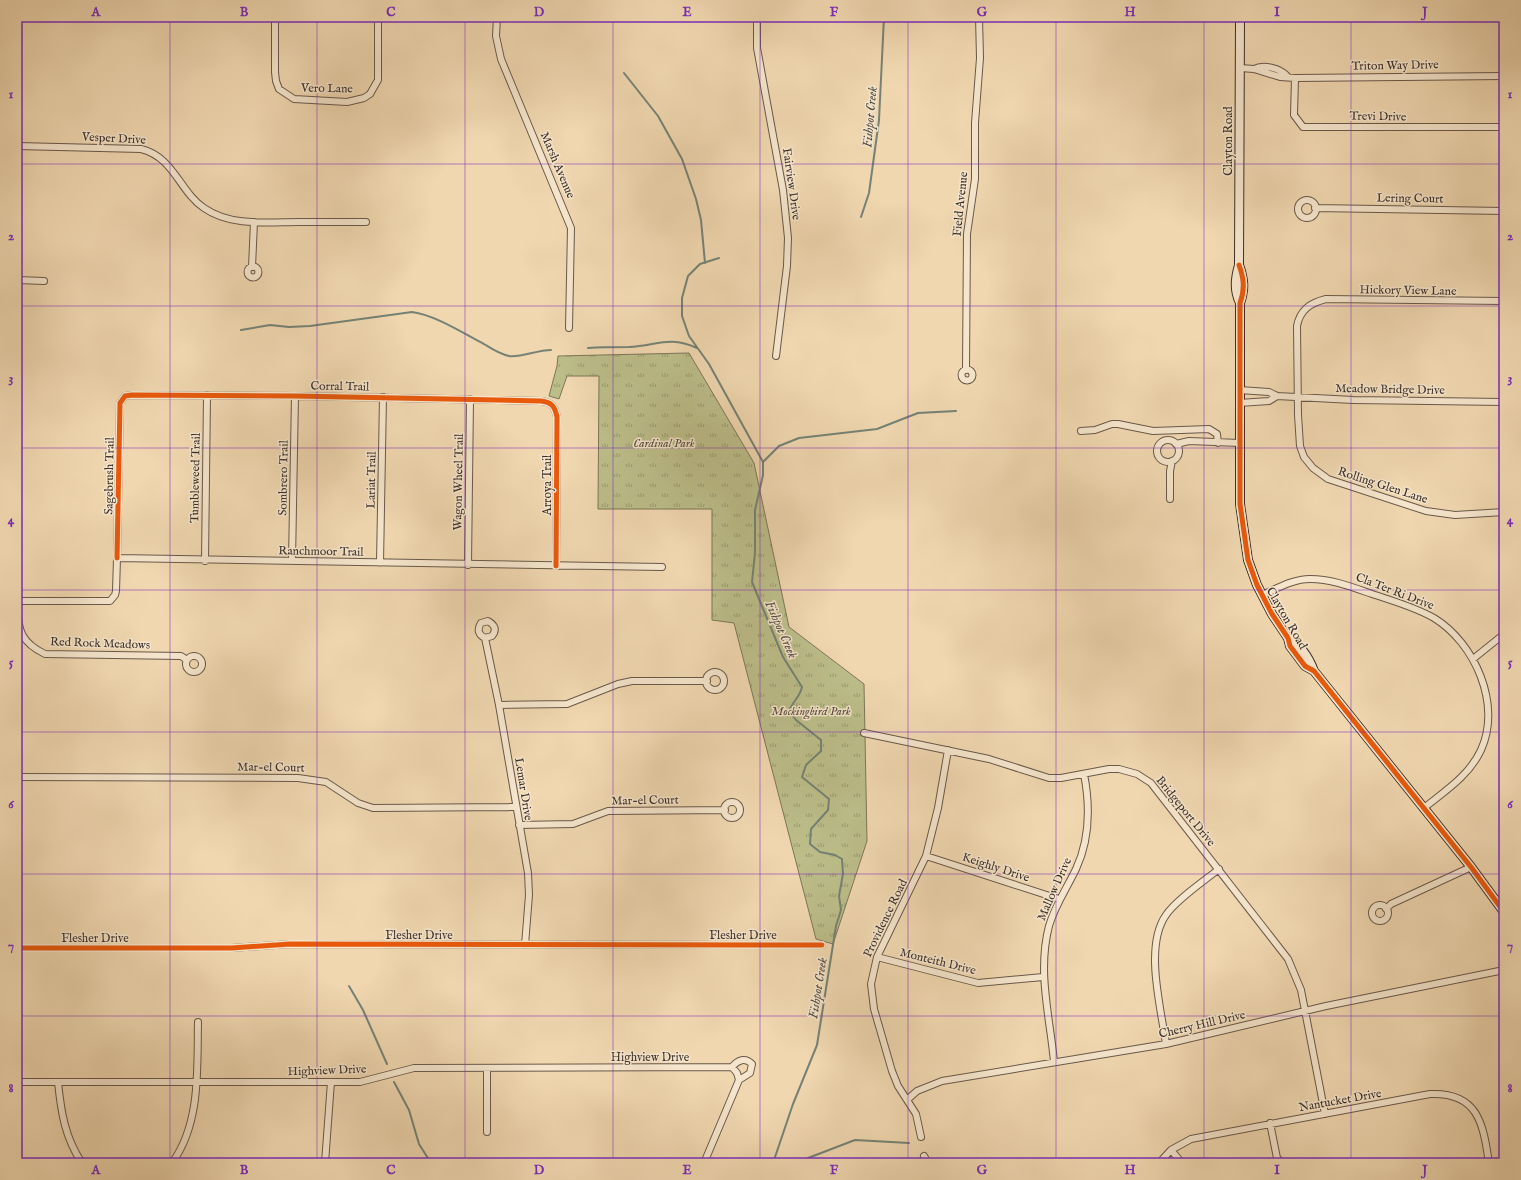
<svg xmlns="http://www.w3.org/2000/svg" width="1521" height="1180" viewBox="0 0 1521 1180" font-family="'IM FELL English',serif">
<defs>
<pattern id="grass-tufts" width="24" height="20" patternUnits="userSpaceOnUse"><rect width="24" height="20" fill="#bcbe8a"/><path d="M3 7l-1-3M5 7V3M7 7l1-3M15 17l-1-3M17 17v-4M19 17l1-3" fill="none" stroke="#9a9b71"/></pattern>
</defs>
<rect width="100%" height="100%" fill="#f0d7b0"/>
<filter id="stains"><feTurbulence type="fractalNoise" baseFrequency=".005" numOctaves="4"/><feColorMatrix values="0 0 0 0 .2 0 0 0 0 .09 0 0 0 0 .02 0 0 0 .5 -.17"/></filter>
<radialGradient id="worn" r=".72"><stop offset=".6" stop-color="#630" stop-opacity="0"/><stop offset="1" stop-color="#630" stop-opacity=".3"/></radialGradient>
<path fill="url(#grass-tufts)" stroke="#7c7659" d="M689,353L754,463L789,627L864,684L867,841L833,944L816,939L734,623L712,620V509H598L599,376H567L559,399L549,396L557,366L558,356Z"/>
<g fill="none" stroke-linecap="round" stroke-linejoin="round">
<path stroke="#758275" stroke-width="2" d="M624,73L658,116L682,159L696,199L701,220L705,263
M861,217L869,193L879,120L884,17
M719,258L700,264L688,276L682,298V316L689,336L709,364L763,462V475L755,510V553L752,582L783,657L802,687C800,697 793,701 789,711L796,720L821,740V751L806,765L802,777L829,799L828,810L811,829L810,844L820,852L835,855L842,859L843,874L839,896L841,910L836,926L817,1045L793,1104L773,1163
M241,330L270,325L289,327L310,326L412,312C435,315 463,333 484,344C492,349 499,354 509,356C520,358 537,350 551,350
M588,348C602,347 615,347 629,347C657,346 668,335 697,348
M763,462L779,446L799,438L877,429L918,413L956,411
M349,986L363,1010L387,1064
M394,1082L409,1110L419,1144L431,1163
M795,1163L855,1140L909,1143"/>
<defs>
<path id="street" d="M275,17V72L276,81L279,89L294,99L347,102L364,98L370,94L378,80V17
M497,17L496,36L501,59L571,228L569,328
M757,17V48L783,190L788,238L787,266L776,356
M1240,68L1254,69L1280,77L1295,78L1504,76
M1254,69C1263,64 1280,68 1287,76
M1295,78L1294,115L1303,127H1504
M17,146L141,149C174,157 179,191 204,208C231,227 269,222 299,222C322,222 344,222 366,222
M1298 209a9 9 0 1 1 18 0a9 9 0 1 1-18 0Z
M1315,208L1504,211
M247.5 272a5.5 5.5 0 1 1 11 0a5.5 5.5 0 1 1-11 0Z
M252,267L254,222
M17,280L44,281
M1504,301L1326,299C1310,303 1300,310 1297,326L1298,415L1300,446L1304,457L1313,468L1328,479L1426,511L1455,515L1504,512
M961.5 375a5.5 5.5 0 1 1 11 0a5.5 5.5 0 1 1-11 0Z
M966,370L967,234L975,179V123L980,58L979,17
M1239,390L1269,392L1277,396L1353,400L1504,402
M1239,403L1269,401L1277,396
M1081,431L1095,430L1112,424H1118L1153,431L1209,429L1217,434L1218,443
M1157 451a11 11 0 1 1 22 0a11 11 0 1 1-22 0Z
M1176,444L1189,441L1240,443
M1170,499V471L1172,461
M117,558L120,403L125,396L132,395L295,396L541,401C552,402 555,407 557,417L556,566
M205,561L207,395
M292,561L295,396
M380,563L383,397
M468,565L470,399
M1262,595C1278,588 1293,579 1310,579C1332,579 1352,587 1372,594C1393,601 1415,607 1434,618C1475,643 1502,705 1481,750C1469,776 1445,791 1424,808
M17,601H110L115,595L116,591L117,558L662,567
M17,607C18,631 22,643 45,654L181,656L187,660
M485,638L492,636C497,630 495,625 488,621L481,623C477,629 478,635 485,638L499,705L528,873L529,895L525,945
M186 664a8 8 0 1 1 16 0a8 8 0 1 1-16 0Z
M1473,659L1504,634
M706 681a9 9 0 1 1 18 0a9 9 0 1 1-18 0Z
M499,705L567,704L618,684L632,681H707
M864,733L989,759L1049,778H1061L1109,769H1119L1137,774L1151,783L1288,959L1301,990L1325,1114
M17,777L298,778L326,782L358,803L373,808L516,807
M724 810a8 8 0 1 1 16 0a8 8 0 1 1-16 0Z
M519,825L573,824L608,811L725,810
M926,856L1059,899
M1372 913a8 8 0 1 1 16 0a8 8 0 1 1-16 0Z
M1386,909L1391,904L1471,867
M17,948H232L290,944L822,945
M877,957L978,983L1043,977
M1166,1044C1161,1008 1144,946 1166,915C1176,900 1204,881 1219,869
M1054,1062C1050,1017 1037,972 1049,926C1055,905 1067,888 1076,869C1090,839 1090,805 1084,774
M732,1067C738,1060 745,1057 752,1064L750,1073L739,1080
M487,1068V1132
M17,1082H360L414,1068L732,1067
M58,1082C61,1112 65,1138 82,1163
M907,1100L917,1091L942,1081L1166,1044L1326,1006L1504,970
M1270,1123L1277,1158L1283,1163
M921,1137L916,1114L898,1086L892,1071L874,1009L871,984L877,957L926,856L938,808L948,750
M1171,1150L1182,1163
M924,1156L928,1163
M172,1163C201,1123 197,1069 198,1022
M325,1163L331,1082
M704,1163L739,1080L737,1073L732,1067
M1159,1163L1171,1150L1191,1139L1430,1094C1478,1092 1483,1123 1489,1163"/>
<path id="secondary" d="M1239,265C1244,279 1245,289 1240,303V504L1248,560L1257,585L1272,614L1288,638L1290,646L1305,666L1314,671L1330,691L1471,867L1504,912
M1240,303C1234,290 1235,279 1239,265L1240,17
M1288,638C1301,645 1309,658 1314,671"/>
</defs>
<use href="#street" stroke="#69594a" stroke-width="8"/>
<use href="#secondary" stroke="#3c2f28" stroke-width="10"/>
<use href="#street" stroke="#f5e5cc" stroke-width="6"/>
<use href="#secondary" stroke="#f5e5cc" stroke-width="8"/>
<defs>
<path id="cycleway" d="M1239,265C1244,279 1245,289 1240,303V504L1248,560L1257,585L1272,614L1288,638L1290,646L1305,666L1314,671L1330,691L1471,867L1504,912
M117,558L120,403L125,396L132,395L295,396L541,401C552,402 555,407 557,417L556,566
M17,948H232L290,944L822,945"/>
</defs>
<use href="#cycleway" stroke="#f5e5cc" stroke-width="8"/>
<use href="#cycleway" stroke="#e8590c" stroke-width="5"/>
</g>
<path fill="none" stroke="#7b2cbf" stroke-width="1" stroke-opacity="0.55" d="M170,17V1163M317,17V1163M465,17V1163M613,17V1163M760,17V1163M908,17V1163M1056,17V1163M1204,17V1163M1351,17V1163M17,164H1504M17,306H1504M17,448H1504M17,590H1504M17,732H1504M17,874H1504M17,1016H1504"/>
<g text-anchor="middle" stroke-width="3" stroke-linejoin="round" paint-order="stroke">
<g font-size="12" fill="#3c2f28" stroke="#f5e5cc">
<text transform="translate(1395 65) rotate(-1)" y="4">Triton Way Drive</text>
<text transform="translate(327 88) rotate(1)" y="4">Vero Lane</text>
<text transform="translate(1378 116) rotate(1)" y="4">Trevi Drive</text>
<text transform="translate(114 138) rotate(3)" y="4">Vesper Drive</text>
<text transform="translate(1228 141) rotate(-90)" y="4">Clayton Road</text>
<text transform="translate(558 165) rotate(67)" y="4">Marsh Avenue</text>
<text transform="translate(792 184) rotate(82)" y="4">Fairview Drive</text>
<text transform="translate(1410 198) rotate(1)" y="4">Lering Court</text>
<text transform="translate(960 204) rotate(-84)" y="4">Field Avenue</text>
<text transform="translate(1408 290) rotate(1)" y="4">Hickory View Lane</text>
<text transform="translate(340 386) rotate(1)" y="4">Corral Trail</text>
<text transform="translate(1390 389) rotate(1)" y="4">Meadow Bridge Drive</text>
<text transform="translate(109 476) rotate(-89)" y="4">Sagebrush Trail</text>
<text transform="translate(195 478) rotate(-89)" y="4">Tumbleweed Trail</text>
<text transform="translate(283 478) rotate(-89)" y="4">Sombrero Trail</text>
<text transform="translate(371 480) rotate(-89)" y="4">Lariat Trail</text>
<text transform="translate(458 482) rotate(-89)" y="4">Wagon Wheel Trail</text>
<text transform="translate(547 485) rotate(-90)" y="4">Arroya Trail</text>
<text transform="translate(1383 485) rotate(18)" y="4">Rolling Glen Lane</text>
<text transform="translate(321 551) rotate(1)" y="4">Ranchmoor Trail</text>
<text transform="translate(1395 591) rotate(21)" y="4">Cla Ter Ri Drive</text>
<text transform="translate(1287 618) rotate(60)" y="4">Clayton Road</text>
<text transform="translate(100 643) rotate(2)" y="4">Red Rock Meadows</text>
<text transform="translate(271 767) rotate(1)" y="4">Mar-el Court</text>
<text transform="translate(524 789) rotate(81)" y="4">Lemar Drive</text>
<text transform="translate(645 800) rotate(-1)" y="4">Mar-el Court</text>
<text transform="translate(1186 811) rotate(51)" y="4">Bridgeport Drive</text>
<text transform="translate(996 867) rotate(18)" y="4">Keighly Drive</text>
<text transform="translate(1054 889) rotate(-66)" y="4">Mallow Drive</text>
<text transform="translate(885 918) rotate(-64)" y="4">Providence Road</text>
<text x="419" y="939">Flesher Drive</text>
<text x="743" y="939">Flesher Drive</text>
<text x="95" y="942">Flesher Drive</text>
<text transform="translate(938 961) rotate(14)" y="4">Monteith Drive</text>
<text transform="translate(1202 1024) rotate(-13)" y="4">Cherry Hill Drive</text>
<text x="650" y="1061">Highview Drive</text>
<text transform="translate(327 1070) rotate(-2)" y="4">Highview Drive</text>
<text transform="translate(1340 1100) rotate(-10)" y="4">Nantucket Drive</text>
</g>
<g font-size="12" font-style="italic" fill="#564c3c" stroke="#f5e5cc">
<text x="664" y="447">Cardinal Park</text>
<text x="811" y="715">Mockingbird Park</text>
</g>
<g font-size="13" font-style="italic" fill="#4f4b42" stroke="#f5e5cc">
<text transform="translate(869 117) rotate(-85)" y="5">Fishpot Creek</text>
<text transform="translate(782 629) rotate(66)" y="5">Fishpot Creek</text>
<text transform="translate(817 988) rotate(-81)" y="5">Fishpot Creek</text>
</g>
</g>
<rect width="1521" height="1180" fill="none" stroke="#f0d7b0" stroke-width="44"/>
<rect x="22" y="22" width="1477" height="1136" fill="none" stroke="#7b2cbf" stroke-width="1.5"/>
<g font-size="13" text-anchor="middle" font-weight="bold" fill="#7b2cbf">
<text x="96" y="16">A</text>
<text x="244" y="16">B</text>
<text x="391" y="16">C</text>
<text x="539" y="16">D</text>
<text x="687" y="16">E</text>
<text x="834" y="16">F</text>
<text x="982" y="16">G</text>
<text x="1130" y="16">H</text>
<text x="1277" y="16">I</text>
<text x="1425" y="16">J</text>
<text x="11" y="98">1</text>
<text x="1510" y="98">1</text>
<text x="11" y="240">2</text>
<text x="1510" y="240">2</text>
<text x="11" y="382">3</text>
<text x="1510" y="382">3</text>
<text x="11" y="524">4</text>
<text x="1510" y="524">4</text>
<text x="11" y="666">5</text>
<text x="1510" y="666">5</text>
<text x="11" y="808">6</text>
<text x="1510" y="808">6</text>
<text x="11" y="950">7</text>
<text x="1510" y="950">7</text>
<text x="11" y="1092">8</text>
<text x="1510" y="1092">8</text>
<text x="96" y="1174">A</text>
<text x="244" y="1174">B</text>
<text x="391" y="1174">C</text>
<text x="539" y="1174">D</text>
<text x="687" y="1174">E</text>
<text x="834" y="1174">F</text>
<text x="982" y="1174">G</text>
<text x="1130" y="1174">H</text>
<text x="1277" y="1174">I</text>
<text x="1425" y="1174">J</text>
</g>
<rect width="100%" height="100%" filter="url(#stains)"/>
<rect width="100%" height="100%" fill="url(#worn)"/>
</svg>
